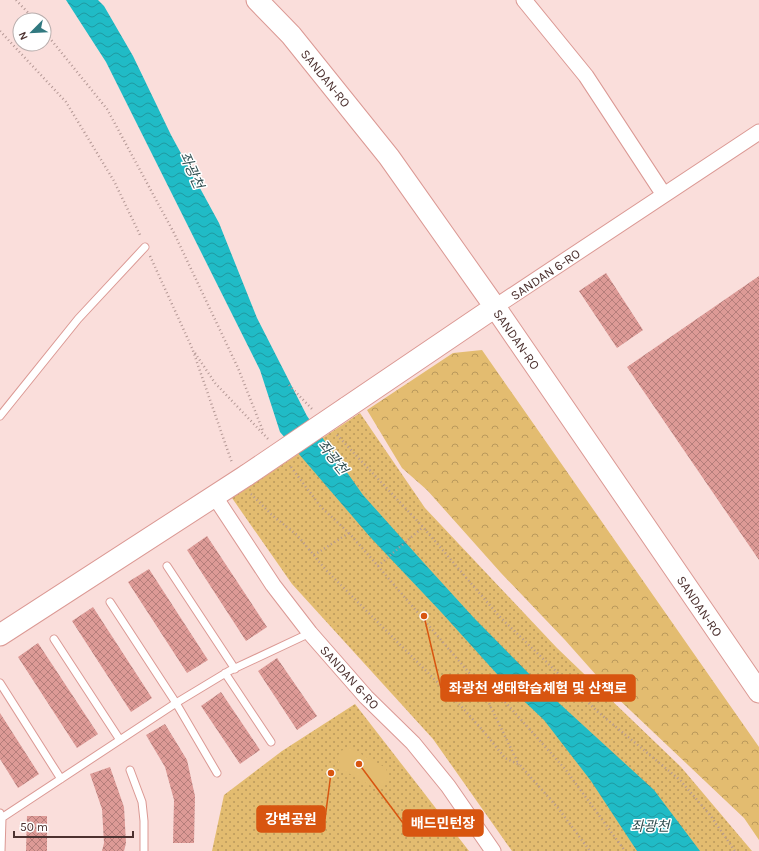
<svg xmlns="http://www.w3.org/2000/svg" width="759" height="851" viewBox="0 0 759 851" font-family="Karla,'Noto Sans KR',sans-serif">
<defs>
<pattern id="forest-crowns" width="20" height="18" patternUnits="userSpaceOnUse"><rect width="20" height="18" fill="#e3bc70"/><path d="M2 6a3 3 0 1 1 6 0M12 15a3 3 0 1 1 6 0" fill="none" stroke="#ba995c"/></pattern>
<pattern id="park-dots" width="8" height="8" patternUnits="userSpaceOnUse"><rect width="8" height="8" fill="#e3bc70"/><path d="M2 2h.1M6 6h.1" fill="none" stroke="#ba995c" stroke-width="1.8" stroke-linecap="round"/></pattern>
<pattern id="water-waves" width="16" height="10" patternUnits="userSpaceOnUse"><rect width="16" height="10" fill="#20bbc6"/><path d="M0 5q4-4 8 0t8 0" fill="none" stroke="#1e99a1"/></pattern>
<pattern id="building-cross-hatch" width="8" height="8" patternUnits="userSpaceOnUse"><rect width="8" height="8" fill="#dd9a96"/><path d="M0 0l8 8M0 8l8-8" fill="none" stroke="#b57e7b"/></pattern>
</defs>
<rect width="100%" height="100%" fill="#fadedb"/>
<path fill="url(#forest-crowns)" d="M482,350L759,747V840L744,818L612,693L565,640L501,573L427,490L402,468L367,410L453,353Z"/>
<path fill="url(#park-dots)" d="M360,413L425,508L557,648L681,767L752,851H512L433,739L292,584L232,498Z
M355,704L469,851H212L224,795L282,751Z"/>
<path fill="#e3bc70" d="M350,748L386,768L388,775L385,786L375,788L341,769L337,759L340,751Z"/>
<path fill="url(#water-waves)" d="M66,0H98L104,6L133,56L171,135L219,223L257,318L307,416L363,495L423,562L474,618L549,694L654,790L700,851H637L591,781L544,720L506,684L441,612L371,538L280,432L260,370L106,62Z"/>
<path fill="url(#building-cross-hatch)" d="M606,273L643,330L617,348L579,291Z
M759,276V560L627,367Z
M207,536L267,627L246,641L187,550Z
M149,569L208,660L187,673L128,582Z
M93,607L152,698L131,712L72,621Z
M38,643L98,734L77,748L18,657Z
M277,658L317,716L297,730L258,671Z
M221,692L260,750L240,764L201,706Z
M0,713L39,774L18,788L0,759Z
M165,724L187,760L195,796L194,843H173L174,800L165,767L146,735Z
M110,767L124,807L126,843L124,851H102L104,843L102,809L90,774Z
M27,816H47V851H26Z"/>
<g fill="none" stroke-linecap="round" stroke-linejoin="round">
<defs>
<path id="lane" d="M0,416L78,319L145,247
M167,566L235,669
M110,602L176,703L217,773
M54,639L120,740
M225,673L271,742
M0,683L61,779
M130,770L142,802L144,821V851
M0,813L2,818L1,851
M0,819L176,703L229,671L310,633"/>
<path id="street" d="M524,0L586,76L664,195
M495,307L759,132
M215,497L273,585L310,633L366,697L413,743L448,786L493,851"/>
<path id="secondary" d="M257,0L291,35L389,157L495,307L759,692
M346,408L495,307
M0,635L247,475"/>
</defs>
<use href="#lane" stroke="#db9994" stroke-width="9"/>
<use href="#street" stroke="#db9994" stroke-width="17"/>
<use href="#secondary" stroke="#db9994" stroke-width="23"/>
<path stroke="#b49895" stroke-width="2.5" stroke-dasharray="1 3" stroke-linecap="butt" d="M16,0L35,20
M0,31L66,102L114,181L141,237
M44,31L107,109L174,233L238,368L263,431
M150,256L192,348L232,463
M195,353L215,383L269,440
M289,385L313,410
M337,435L423,527L499,616L598,712L680,780L710,815L735,851
M291,467L321,507L349,533L378,566L482,688L499,695L566,770L625,851
M251,494L273,516L297,535L326,570L461,706L484,732L505,758L520,765L558,808L590,851
M314,555L349,533
M378,566L423,527
M482,689L519,765"/>
<use href="#lane" stroke="#fff" stroke-width="7"/>
<use href="#street" stroke="#fff" stroke-width="15"/>
<use href="#secondary" stroke="#fff" stroke-width="21"/>
<defs>
<path id="secondary-bridge" d="M247,475L346,408"/>
</defs>
<use href="#secondary-bridge" stroke="#db9994" stroke-width="23" stroke-linecap="butt"/>
<use href="#secondary-bridge" stroke="#fff" stroke-width="21"/>
</g>
<g text-anchor="middle" stroke-width="3" stroke-linejoin="round" paint-order="stroke">
<g font-size="13" fill="#4c312f" stroke="#fff">
<text transform="translate(326 78) rotate(51)" y="5">SANDAN-RO</text>
<text transform="translate(545 274) rotate(-34)" y="5">SANDAN 6-RO</text>
<text transform="translate(517 339) rotate(55)" y="5">SANDAN-RO</text>
<text transform="translate(700 606) rotate(56)" y="5">SANDAN-RO</text>
<text transform="translate(350 677) rotate(48)" y="5">SANDAN 6-RO</text>
</g>
<g font-size="14" font-style="italic" fill="#314f51" stroke="#fff">
<text transform="translate(192 170) rotate(66)" y="5">좌광천</text>
<text transform="translate(333 457) rotate(52)" y="5">좌광천</text>
<text x="650" y="831">좌광천</text>
</g>
</g>
<path fill="none" stroke="#d85510" stroke-width="1.5" d="M424 616L441 688M331 773L325 819M359 764L403 823"/>
<g fill="#d85510" stroke="#fff" stroke-width="1.5">
<circle cx="424" cy="616" r="4"/>
<circle cx="331" cy="773" r="4"/>
<circle cx="359" cy="764" r="4"/>
</g>
<g fill="#d85510" stroke="#d85510" stroke-width="1.5">
<rect x="441" y="675" width="194" height="26" rx="4"/>
<rect x="257" y="806" width="68" height="26" rx="4"/>
<rect x="403" y="810" width="80" height="26" rx="4"/>
</g>
<g font-size="14" text-anchor="middle" font-weight="bold" fill="#fff">
<text x="538" y="693">좌광천 생태학습체험 및 산책로</text>
<text x="291" y="824">강변공원</text>
<text x="443" y="828">배드민턴장</text>
</g>
<g transform="translate(32 32) rotate(246)"><circle r="19" fill="#ffffff" stroke="#b7adac"/>
<path d="M0-3L7 15L0 10L-7 15Z" fill="#317980"/>
<text y="-6" font-size="11" font-weight="bold" text-anchor="middle" fill="#4c312f">N</text>
</g>
<path d="M14 831v6h119v-6" fill="none" stroke="#4c312f" stroke-width="2"/>
<text x="20" y="831" font-size="12" fill="#4c312f" stroke="#ffffff" stroke-width="3" paint-order="stroke">50 m</text>
</svg>
